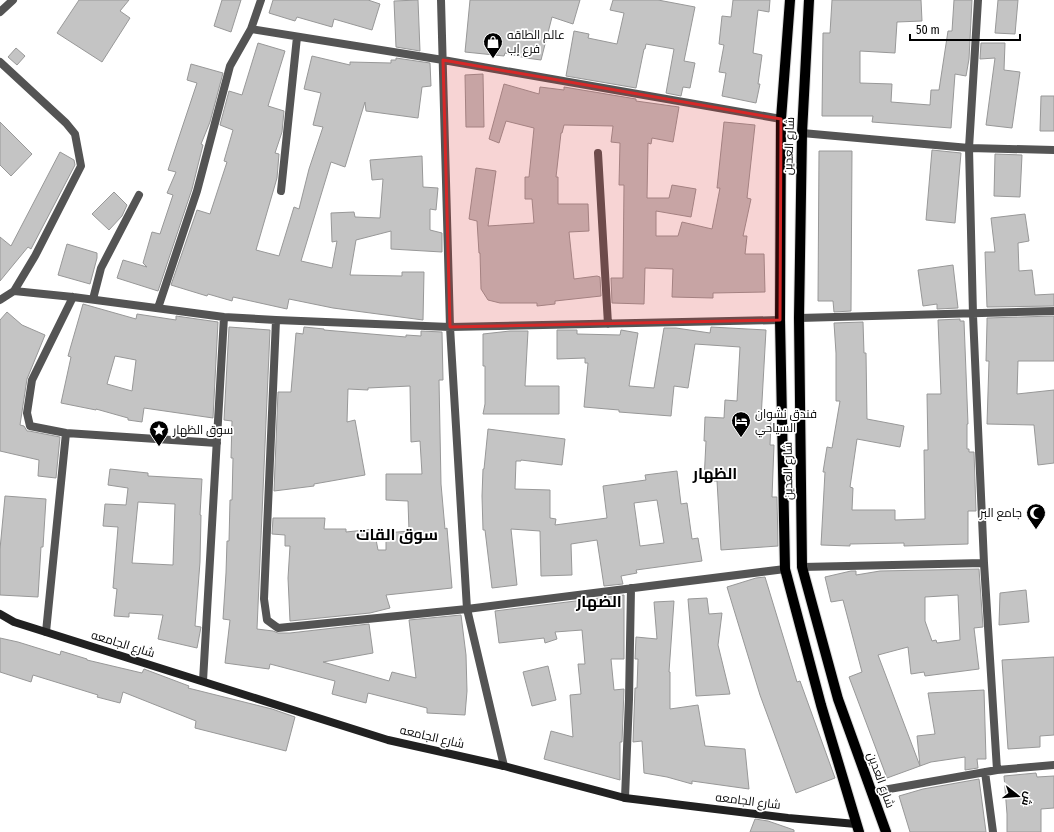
<svg xmlns="http://www.w3.org/2000/svg" width="1054" height="832" viewBox="0 0 1054 832" font-family="'Fira Sans Condensed',Cairo,sans-serif">
<rect width="100%" height="100%" fill="#fff"/>
<path fill="#c4c4c4" stroke="#989898" fill-rule="evenodd" d="M79,0H129L120,11L130,18L102,62L57,33Z
M222,0H241L231,32L214,26Z
M273,0H368L380,4L372,30L334,19L332,27L297,17L295,21L269,13Z
M418,0L420,51L396,47L394,1Z
M470,0H580L573,24L552,17L541,60L526,58L505,53L504,56L465,52Z
M613,0H658L695,7L684,61L695,63L690,88L683,87L681,96L666,93L674,49L646,44L645,49H644L636,88L566,76L574,31L589,34L588,38L617,44L624,13L610,10Z
M733,0H770L769,12L758,10L753,53L762,55L758,84H760L756,103L722,96L726,73L719,72L724,45L719,44L722,16L731,17Z
M832,0H921L922,21L897,22L895,53L860,51V83L892,84L891,102L930,105L931,90H939L948,31H952L954,0H972L969,59L966,76L955,74L951,128L872,122L873,116H822L823,33H830Z
M998,0H1018L1015,34L995,33Z
M258,43L285,51L268,106L284,111L282,132L275,153L279,154L277,178L256,250L279,256L294,207L299,209L309,169L323,127L313,125L321,93L304,89L312,56L350,65V62L391,63V60H396V58L430,63L431,86L422,87L418,118L366,111L365,102L345,167L331,162L301,261L332,268L337,241L332,242L331,213L354,212L355,217L380,218L383,179L372,180L370,160L422,156L423,187L438,188L436,210L430,209V230L442,233V252L391,249V231L356,240L350,275L402,276V272H424L423,320L333,308L289,299L287,309L233,297L232,301L208,294L207,296L171,285L197,210L210,214L227,162L224,161L233,130L220,125L229,91L242,95Z
M981,43H1005L1004,70L1020,72L1012,128L986,125L995,58L980,59Z
M16,48L25,56L17,65L8,57Z
M191,64L223,73L210,122L201,144L203,145L192,189L158,291L117,278L123,260L147,267L143,263L152,232L160,234L173,195L167,193L176,172L168,170L197,83L187,80Z
M483,74L484,127H466L465,75Z
M504,84L539,94L540,87L564,90V87L636,99V101L679,107L673,142L652,138L651,144L648,143L647,198H669L672,185L696,189L691,217L656,211V236H678L682,222L712,229L720,188H717L724,122L755,125L747,198L751,199L743,236H747L745,254H764L765,292L713,293V298L672,297L673,269L645,268L644,304L612,303L611,278H623L624,185H619L620,143L611,142L613,126L564,125L562,133H561L556,177H558V204H588L589,231L569,232L574,279L597,276L600,277L601,296L555,301V304L537,306V303H500L488,300L481,289L480,253H479L477,221L469,219L476,168L496,171L488,226L534,223L532,199H525V177H529L534,128L506,121L499,143L489,139Z
M1041,96H1054V131H1040Z
M0,122L32,154L11,176L0,165Z
M932,150L961,153L955,223L926,220Z
M819,151H852L851,311L834,312L833,301H818Z
M60,152L74,160L75,165L31,249L28,247L0,281V237L11,246Z
M995,154L1022,155L1020,197L994,196Z
M114,192L127,205L122,216L109,230L92,214Z
M1025,214L1029,241L1018,243L1019,271L1032,270L1035,295L1054,294V306L987,307L985,252H995L991,218Z
M67,244L97,253V258L90,284L58,275Z
M953,265L958,308L937,309V304L923,306L918,270Z
M83,304L136,319L137,314L176,320V316L218,322L213,418L144,408L142,422L128,420V418L96,409V410L61,403L71,357L68,356ZM115,356L136,360L132,391L107,384Z
M7,312L22,325L45,335L27,379L20,425L24,426L27,431H29L60,437L56,478L38,476L39,460L0,451V320Z
M1054,316V361H1018L1017,394L1054,390V463L1038,465L1034,425L987,424L989,361H986L987,323V318Z
M960,319V321H964L968,424H967V449H969V452H974L976,511H968V544L904,546V543L850,544V546L821,545L825,472H823L827,447L832,448L840,401H836V353L834,323L863,322L864,353H866L867,419L904,426L900,447L857,439L850,487L853,488L852,510H895V520L925,519L924,450H928L927,394H941L938,320Z
M229,327L270,330L257,629L273,631L278,633H290L369,624L373,653L323,662L389,681L392,672L416,678L409,620L461,615L466,655L467,691L465,715L427,713V708L368,693L366,703L332,694L335,681L270,664L269,669L225,663L230,620L223,619L226,573L227,541H229L230,500H232L233,458H231L232,421L224,420Z
M304,327L324,329V330L406,337V335L421,336V331L442,332L443,380H439L441,484L445,529L447,528L452,588L386,595L390,608L370,613L290,621L288,578L290,546H285V535L272,534L273,518H325L324,529H346V532L374,529L378,550H386V533L409,531L408,501L386,500V474H422L420,441L411,442L410,386L368,388V390L348,389L347,422L355,420L365,475L314,484V486L274,491L278,392H291L296,333L303,334Z
M711,327L766,330L761,419L771,420L770,445H774L772,497H777L778,546L721,550L717,481H704L706,441H704L705,417L724,418L725,400L737,401L740,347L695,344L688,388L674,386L671,416L619,412V410L584,407L588,363H585V358L557,359V330H577V334L620,335L621,330L638,333L629,386L654,388L664,328H676L710,333Z
M510,331H528L525,386H559V414H483L485,404V366H483V334Z
M488,429L565,439L562,465L521,460V461H516L515,489L550,490V518L556,519L555,525L607,518L603,486L646,480L645,475L677,471L681,504L687,503L692,539L698,538L702,561L636,570L637,573L621,576L623,584L604,586L597,540L571,544L572,575L541,576L540,531L511,529L517,585L492,588L485,530H483L482,496L483,469H484ZM657,500L664,543L640,546L634,503Z
M110,469L148,473V476L202,479L200,515H201L200,562L195,626L201,627L197,648L158,639L163,615L129,613V617L114,616L117,589L113,588L118,527L103,526L105,504L126,505L128,488L108,485ZM138,502L175,504L173,565L132,563Z
M5,496L46,499L43,547H41L38,597L0,595V549Z
M979,569L983,627L974,628L979,669L925,676L924,672L911,674L908,647L878,655L920,766L887,778L849,677L862,672L843,600L831,602L825,577L851,571H856V575L880,571ZM958,595L960,640L937,643L936,640L932,641L925,621V597Z
M765,577L797,682L800,681L835,778L796,793L760,695L727,587L756,578Z
M1026,590L1029,622L999,625L1000,593Z
M624,595V659H611L614,690L624,689L622,742H620V780L544,759L551,731L573,737L570,695L581,694L578,664H585L582,630L555,632L557,639L545,643L544,638L499,643L495,611Z
M707,598L709,614L722,613L718,645L730,694L696,696L688,599Z
M674,601L669,672H670V709L698,705L705,746L745,749L749,789L692,781V784L667,777L644,773L642,741L633,742L635,688H637L638,659H635L636,637L657,639L654,602Z
M0,638L18,642L60,655L61,651L87,659V660L142,673L144,669L189,686L188,688L272,709L295,717L286,751L195,728L196,721L123,692L120,703L97,697L98,695L33,675L31,682L0,672Z
M1054,657V735L1040,736V747L1008,749L1002,660Z
M548,666L556,700L532,706L523,672Z
M984,690L986,759H977L978,768L965,770V757L931,762L920,766L917,736L935,734L928,693Z
M1036,773L1037,777L1054,776V808L1041,809V832H1007V814L1004,776Z
M979,779L986,832H910L899,796L923,789Z
M755,819L768,821L794,830V832H750Z"/>
<g fill="none" stroke-linecap="round" stroke-linejoin="round">
<defs>
<path id="primary" d="M790,0L781,119L780,320L785,569L821,705L859,832
M809,0L802,133L799,318L802,567L838,699L886,832"/>
</defs>
<use href="#primary" stroke="#dbdbdb" stroke-width="12"/>
<path stroke="#545454" stroke-width="8" d="M441,0L450,327L467,609L504,766
M978,0L969,148L973,315L984,563L997,770
M0,12L13,0
M251,29L443,60L781,119
M0,62L66,123L75,134L81,166L35,256L14,291L0,300
M802,133L969,148L1054,150
M598,153L608,324
M281,191L297,37
M14,291L73,297L224,317L276,320L450,327L780,320
M73,297L32,380L27,413L30,426L66,433L217,443
M93,299L101,268L139,195
M158,308L197,191L230,66L251,29L261,0
M799,318L1054,311
M276,320L264,599L267,620L278,628L467,609L785,569
M802,567L984,563
M46,632L66,433
M203,681L224,317
M985,772L993,832
M872,792L997,770L1054,765
M625,798L629,699L631,588"/>
<path stroke="#212121" stroke-width="8" d="M0,614L14,622L388,740L504,766L625,798L788,818L856,824"/>
<use href="#primary" stroke="#000" stroke-width="10"/>
</g>
<path fill="#d62828" fill-opacity="0.2" stroke="#d62828" stroke-width="3" stroke-linejoin="round" d="M443,60L781,119L780,320L450,327Z"/>
<defs>
<symbol id="shop-pin" viewBox="-11 -11 22 30"><path d="M0 17L-7.5 6A9.5 9.5 0 1 1 7.5 6Z" fill="#000" stroke="#fff"/><path d="M-5-2.5h2.3a2.7 3.5 0 0 1 5.4 0H5L5.5 6h-11ZM-1.5-2.5h3a1.5 2.3 0 0 0-3 0Z" fill="#fff"/></symbol>
<symbol id="hotel-pin" viewBox="-11 -11 22 30"><path d="M0 17L-7.5 6A9.5 9.5 0 1 1 7.5 6Z" fill="#000" stroke="#fff"/><path d="M-6-4.5h1.5V1H6V5H4.5V3h-9V5H-6ZM-4 0a1.8 1.8 0 1 1 3.6 0ZM.5 0V-2.5h3Q6-2.5 6 0Z" fill="#fff"/></symbol>
<symbol id="sight-pin" viewBox="-11 -11 22 30"><path d="M0 17L-7.5 6A9.5 9.5 0 1 1 7.5 6Z" fill="#000" stroke="#fff"/><path d="M0-6L1.8-2.2L6-1.7L2.9 1.2L3.7 5.4L0 3.3L-3.7 5.4L-2.9 1.2L-6-1.7L-1.8-2.2Z" fill="#fff"/></symbol>
<symbol id="mosque-pin" viewBox="-11 -11 22 30"><path d="M0 17L-7.5 6A9.5 9.5 0 1 1 7.5 6Z" fill="#000" stroke="#fff"/><path d="M3.5-4.9A6 6 0 1 0 3.5 4.9A5 5 0 1 1 3.5-4.9Z" fill="#fff"/></symbol>
</defs>
<g fill-rule="evenodd">
<use href="#shop-pin" x="482" y="31" width="22" height="30"/>
<use href="#hotel-pin" x="730" y="410" width="22" height="30"/>
<use href="#sight-pin" x="148" y="419" width="22" height="30"/>
<use href="#mosque-pin" x="1025" y="502" width="22" height="30"/>
</g>
<g text-anchor="middle" stroke-width="3.5" stroke-linejoin="round" paint-order="stroke">
<g font-size="12" fill="#000" stroke="#fff" text-anchor="start">
<text x="507" y="39">عالم الطاقه<tspan x="507" dy="14">فرع إب</tspan></text>
<text x="755" y="418">فندق نشوان<tspan x="755" dy="14">السياحي</tspan></text>
<text x="173" y="434">سوق الظهار</text>
<text x="1022" y="517" text-anchor="end">جامع البر</text>
</g>
<g font-size="12" fill="#000" stroke="#fff">
<text transform="translate(789 146) rotate(-88)" y="4">شارع العدين</text>
<text transform="translate(788 471) rotate(-91)" y="4">شارع العدين</text>
<text transform="translate(123 644) rotate(17)" y="4">شارع الجامعه</text>
<text transform="translate(432 737) rotate(13)" y="4">شارع الجامعه</text>
<text transform="translate(881 780) rotate(70)" y="4">شارع العدين</text>
<text transform="translate(748 801) rotate(7)" y="4">شارع الجامعه</text>
</g>
<g font-size="16" font-weight="bold" fill="#000" stroke="#fff">
<text x="715" y="479">الظهار</text>
<text x="397" y="540">سوق القات</text>
<text x="599" y="607">الضهار</text>
</g>
</g>
<g transform="translate(1018 796) rotate(107)" stroke="#ffffff" stroke-width="3" paint-order="stroke">
<path d="M0-3L7 15L0 10L-7 15Z" fill="#000000"/>
<text y="-6" font-size="11" font-weight="bold" text-anchor="middle" fill="#000000">ش</text>
</g>
<path d="M910 34v6h110v-6" fill="none" stroke="#000000" stroke-width="2"/>
<text x="916" y="34" font-size="12" fill="#000000" stroke="#ffffff" stroke-width="3" paint-order="stroke">50 m</text>
</svg>
